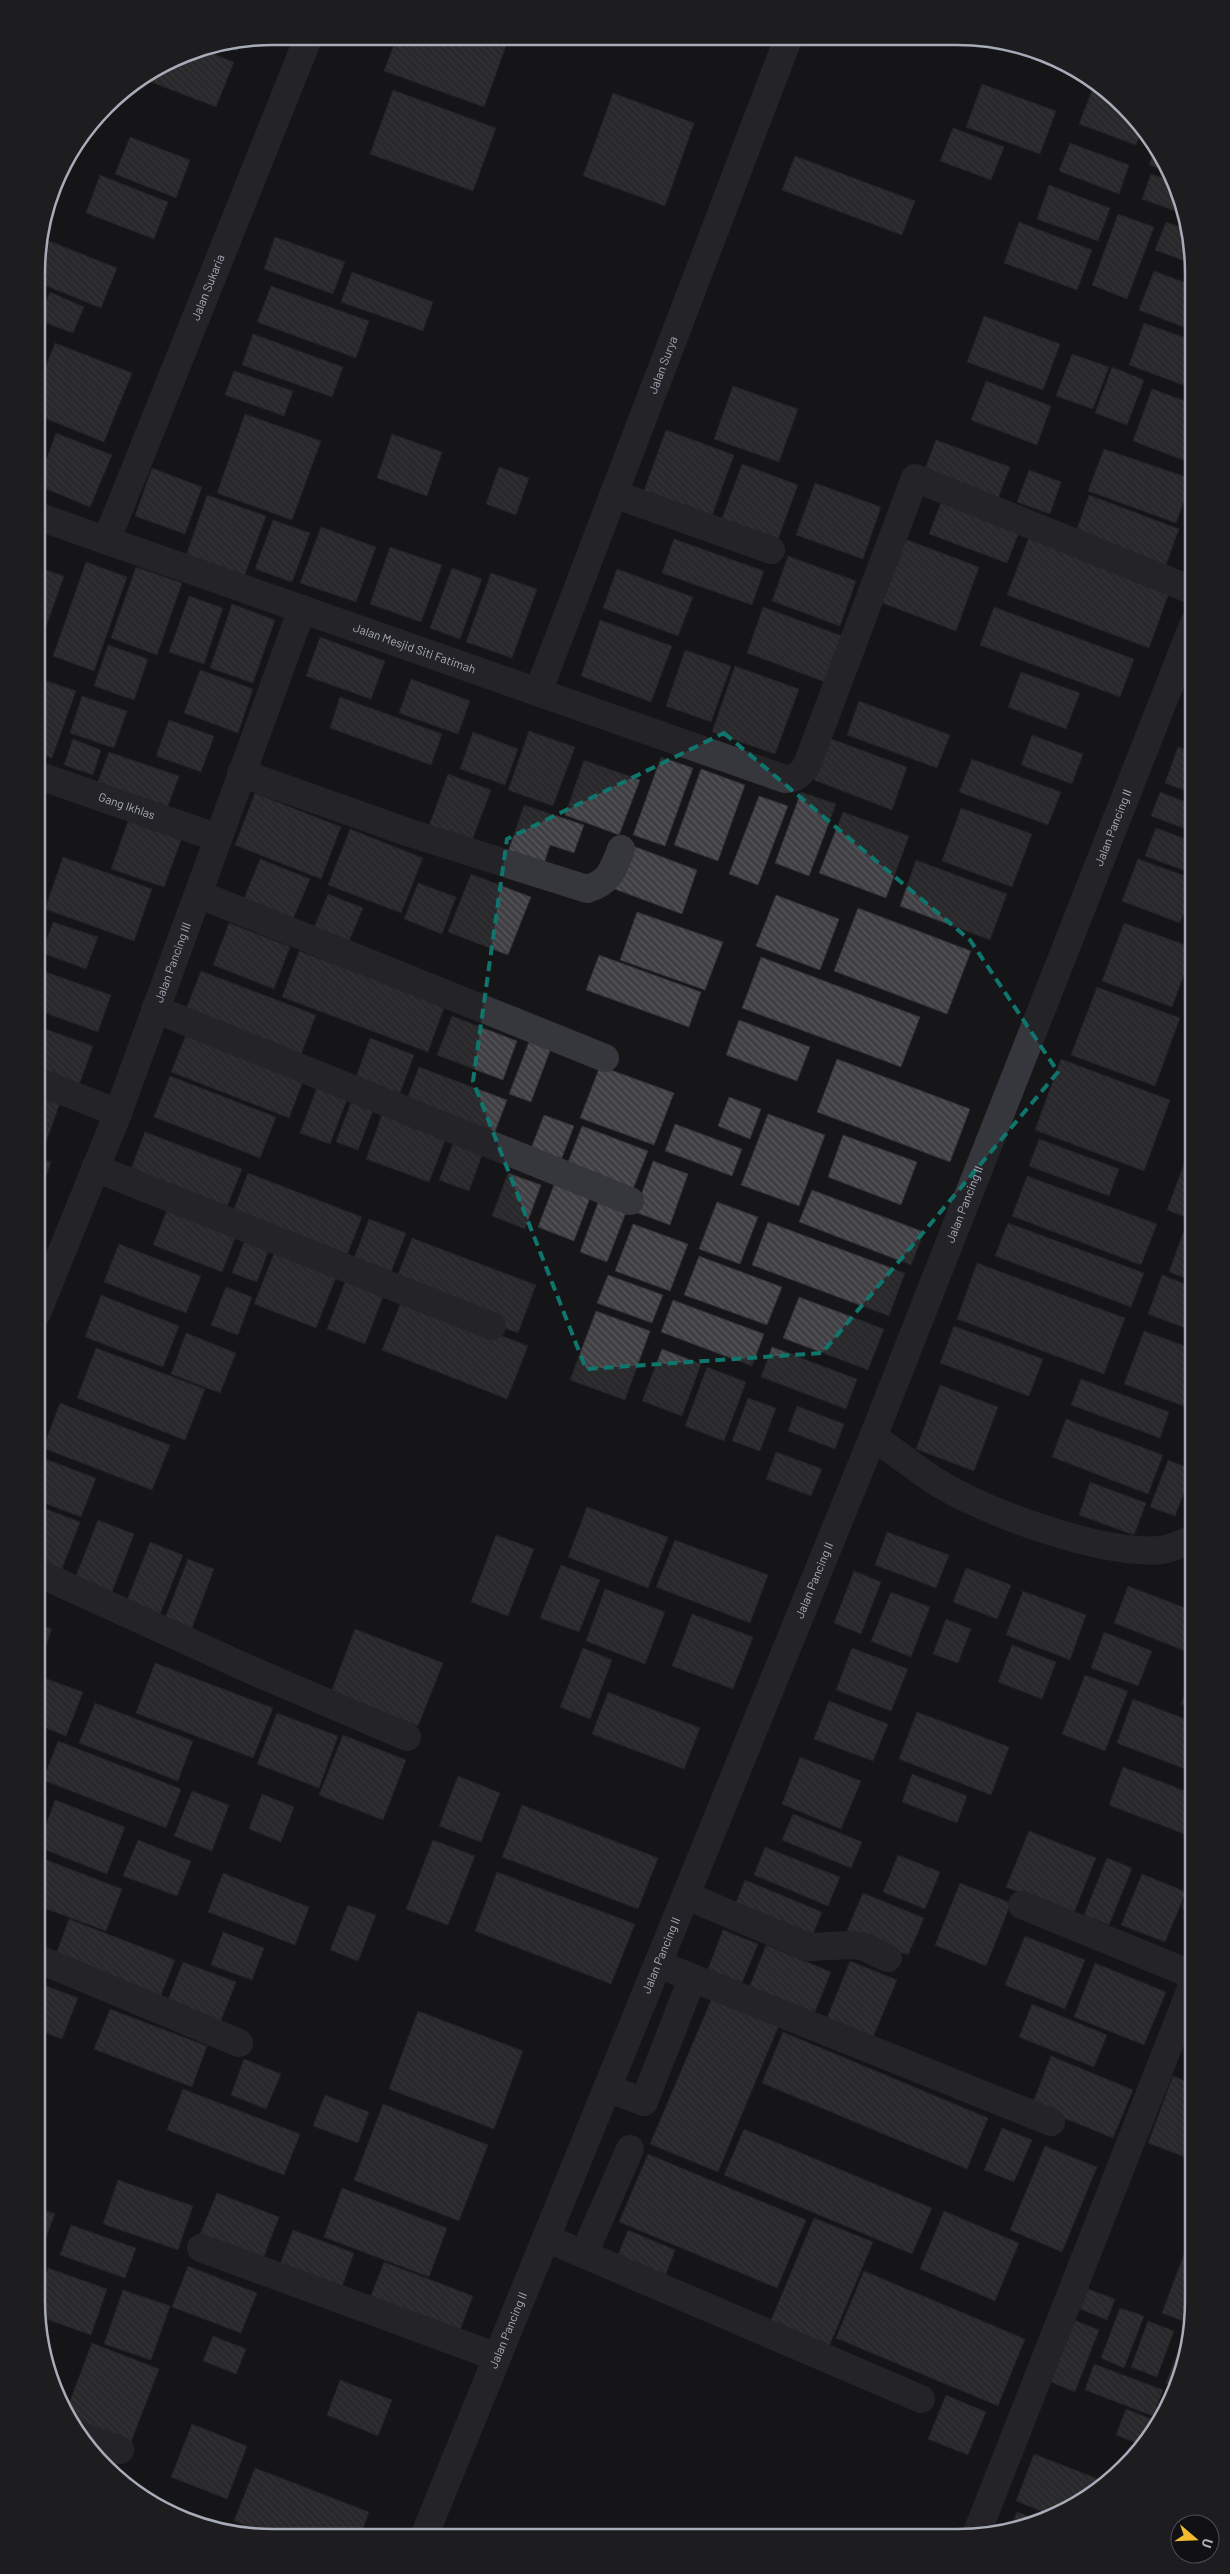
<svg xmlns="http://www.w3.org/2000/svg" width="1230" height="2574" viewBox="0 0 1230 2574" font-family="Barlow,sans-serif">
<defs>
<pattern id="building-back-hatch" width="6" height="6" patternUnits="userSpaceOnUse" patternTransform="scale(1.25)"><rect width="6" height="6" fill="#404044"/><path d="M-1 5l2 2M0 0l6 6M5-1l2 2" fill="none" stroke="#59595d"/></pattern>
</defs>
<rect width="100%" height="100%" fill="#161517"/>
<path fill="url(#building-back-hatch)" stroke="#302f33" d="M397,37L493,38L507,43L484,107L384,71Z
M240,43L237,51L224,46Z
M203,50L234,62L216,107L151,82L155,71L183,54Z
M1095,83L1113,95L1142,130L1136,145L1079,124Z
M982,84L1056,111L1040,154L966,127Z
M393,90L496,128L473,191L370,154Z
M613,93L694,123L665,206L583,176Z
M953,128L1004,147L991,180L940,161Z
M130,137L190,160L176,198L115,174Z
M1070,143L1129,165L1119,194L1059,171Z
M1156,147L1162,154L1169,172L1149,165Z
M795,156L915,201L902,235L782,190Z
M1151,174L1174,182L1186,215L1142,199Z
M100,175L168,202L154,239L86,213Z
M1049,185L1110,208L1098,241L1037,219Z
M1118,214L1154,227L1127,299L1092,285Z
M1019,222L1092,250L1077,290L1004,263Z
M1166,222L1188,230L1193,264L1155,250Z
M275,237L345,262L333,294L264,269Z
M42,238L117,268L101,308L37,282V257Z
M1154,271L1194,286V331L1139,310Z
M352,272L433,302L423,331L341,302Z
M271,286L369,321L356,358L257,322Z
M50,292L84,307L73,333L38,320Z
M984,316L1060,344L1043,390L967,362Z
M1144,323L1194,341V389L1129,365Z
M37,329L46,332L37,355Z
M253,334L343,367L332,397L242,365Z
M55,343L132,373L104,442L37,415V388Z
M1072,354L1109,367L1093,409L1056,396Z
M1112,367L1144,380L1127,425L1095,413Z
M234,371L293,391L284,416L225,395Z
M986,381L1051,406L1037,445L971,420Z
M733,386L798,409L779,462L714,439Z
M1152,389L1194,404V464L1133,441Z
M245,414L321,441L292,520L217,493Z
M666,430L734,455L709,524L641,499Z
M56,433L112,455L90,507L37,485Z
M392,434L442,452L427,496L377,478Z
M936,440L1010,467L995,506L921,479Z
M1104,449L1192,479L1176,523L1088,491Z
M742,464L798,485L775,547L719,527Z
M499,467L529,478L516,515L486,504Z
M152,468L202,487L185,534L135,516Z
M1029,470L1061,482L1050,514L1017,502Z
M815,483L881,507L863,559L796,535Z
M207,495L266,516L243,580L185,559Z
M1089,495L1179,529L1163,573L1073,540Z
M942,500L1020,530L1007,563L929,534Z
M273,520L310,533L292,582L255,569Z
M321,527L376,547L356,602L300,583Z
M1029,537L1170,590L1149,648L1007,595Z
M902,538L979,567L956,631L877,601Z
M674,539L764,571L752,605L662,573Z
M390,547L442,565L421,622L370,604Z
M788,556L856,581L840,626L772,601Z
M86,562L127,577L94,671L53,656Z
M37,567L64,576L37,652Z
M136,567L182,583L157,655L111,638Z
M452,568L482,579L460,639L430,628Z
M617,569L693,597L678,636L603,608Z
M491,573L537,589L512,658L466,642Z
M189,596L223,608L204,664L169,652Z
M232,604L275,620L253,683L210,668Z
M763,607L842,636L825,682L747,653Z
M994,607L1134,659L1120,697L980,645Z
M600,620L672,646L651,702L581,676Z
M320,637L385,661L371,699L306,676Z
M108,645L148,659L134,700L94,686Z
M685,650L731,666L711,722L666,706Z
M735,666L799,689L775,754L712,732Z
M200,670L253,689L238,733L184,713Z
M1021,672L1080,693L1066,729L1008,707Z
M411,679L470,701L458,734L399,713Z
M44,680L76,691L52,758L37,752V700Z
M82,696L127,711L114,748L70,733Z
M340,697L442,734L431,765L330,728Z
M859,701L950,735L937,768L847,735Z
M1194,713V741L1184,737Z
M169,720L214,736L201,772L156,756Z
M529,731L575,747L553,806L508,790Z
M473,732L518,749L505,785L460,769Z
M1032,735L1083,754L1072,784L1021,765Z
M829,738L907,767L892,810L814,780Z
M73,739L101,750L93,775L64,765Z
M1178,747L1194,752V794L1165,783Z
M109,752L179,776L164,817L94,792Z
M661,757L693,768L665,846L633,835Z
M972,759L1061,792L1048,825L959,792Z
M584,760L640,780L619,835L565,815Z
M701,769L745,785L718,861L674,845Z
M448,774L491,790L469,849L426,834Z
M801,792L836,804L809,876L775,863Z
M1160,792L1194,805V832L1151,816Z
M255,793L341,827L321,879L235,845Z
M759,796L788,806L758,885L729,874Z
M524,805L584,825L574,853L550,845L542,870L506,858Z
M961,808L1032,834L1012,887L942,861Z
M843,812L909,836L886,898L819,873Z
M128,821L181,840L164,887L111,869Z
M1156,828L1194,842V874L1145,856Z
M350,829L423,858L401,913L328,885Z
M625,843L697,870L682,914L609,887Z
M63,857L152,889L134,941L45,909Z
M260,859L310,879L290,926L241,906Z
M1138,859L1194,879V887L1180,923L1122,901Z
M916,860L1007,894L990,940L900,906Z
M471,874L531,897L508,955L448,932Z
M418,883L456,897L442,934L404,919Z
M328,894L363,908L346,948L311,935Z
M776,895L839,919L820,970L756,946Z
M858,908L971,951L947,1014L834,971Z
M637,912L723,942L705,990L620,960Z
M53,922L98,937L86,969L42,953Z
M229,923L290,947L274,989L213,965Z
M1124,923L1194,948L1172,1007L1102,981Z
M299,951L445,1005L428,1052L282,997Z
M599,955L701,992L689,1027L586,990Z
M761,957L920,1017L901,1067L742,1008Z
M43,971L111,995L98,1032L37,1010V988Z
M201,971L316,1015L300,1057L185,1012Z
M1097,987L1180,1018L1155,1086L1071,1055Z
M452,1016L517,1041L503,1080L437,1055Z
M739,1020L810,1047L797,1081L726,1055Z
M190,1025L307,1071L289,1118L171,1072Z
M37,1026L93,1046L77,1091L37,1076Z
M370,1038L414,1055L399,1096L355,1080Z
M530,1039L551,1048L531,1102L509,1094Z
M837,1059L970,1109L950,1162L817,1112Z
M1061,1059L1170,1100L1144,1171L1035,1130Z
M600,1066L674,1093L654,1145L580,1118Z
M419,1067L507,1100L493,1137L405,1104Z
M170,1076L276,1117L260,1158L154,1117Z
M319,1082L349,1094L330,1144L300,1133Z
M37,1091L61,1100L44,1148L37,1145Z
M353,1097L375,1105L358,1150L336,1142Z
M729,1097L761,1109L750,1139L718,1126Z
M384,1109L448,1133L429,1182L366,1159Z
M1194,1112V1133L1187,1130Z
M768,1114L825,1135L799,1206L741,1185Z
M544,1115L574,1126L560,1163L530,1151Z
M675,1124L742,1149L732,1176L665,1151Z
M582,1126L648,1151L631,1194L565,1170Z
M145,1132L242,1169L226,1209L130,1172Z
M843,1135L917,1162L901,1205L828,1177Z
M456,1136L485,1147L469,1191L439,1180Z
M1039,1139L1119,1169L1109,1196L1029,1166Z
M1188,1153L1194,1155V1220L1167,1210Z
M37,1157L51,1162L41,1190L37,1189Z
M653,1161L688,1174L670,1225L635,1212Z
M248,1173L362,1217L346,1258L232,1214Z
M508,1173L541,1185L525,1229L492,1216Z
M1027,1176L1157,1224L1141,1265L1012,1216Z
M557,1177L593,1190L574,1241L538,1227Z
M812,1190L924,1232L911,1265L799,1222Z
M600,1197L628,1207L607,1262L580,1252Z
M717,1202L758,1217L740,1264L699,1249Z
M169,1205L238,1231L222,1272L153,1245Z
M369,1219L406,1233L388,1280L351,1266Z
M768,1222L905,1273L889,1316L752,1265Z
M1008,1223L1144,1273L1131,1307L995,1256Z
M633,1224L688,1244L670,1291L615,1271Z
M248,1232L272,1241L257,1282L232,1273Z
M1183,1233L1194,1236L1193,1281L1169,1272Z
M412,1238L536,1285L518,1333L394,1285Z
M119,1244L201,1276L186,1313L104,1282Z
M277,1246L339,1270L316,1328L254,1304Z
M699,1256L782,1287L767,1325L684,1295Z
M977,1263L1125,1318L1104,1374L957,1319Z
M608,1275L663,1295L652,1323L597,1303Z
M1162,1275L1193,1287V1331L1148,1314Z
M347,1277L385,1292L365,1344L327,1329Z
M226,1287L252,1297L238,1335L211,1325Z
M101,1295L179,1326L163,1367L85,1337Z
M403,1297L528,1346L507,1399L382,1350Z
M799,1297L884,1329L868,1370L783,1338Z
M673,1300L764,1334L752,1366L661,1332Z
M596,1311L650,1331L625,1400L570,1380Z
M954,1326L1043,1359L1029,1396L940,1363Z
M1144,1331L1193,1349L1192,1409L1124,1384Z
M186,1333L236,1353L220,1393L171,1374Z
M772,1347L857,1379L846,1409L761,1377Z
M96,1348L205,1389L185,1440L77,1398Z
M662,1349L701,1364L682,1416L642,1401Z
M707,1367L746,1382L724,1441L685,1426Z
M1081,1379L1169,1412L1160,1438L1071,1405Z
M940,1385L998,1407L974,1471L916,1449Z
M748,1398L776,1408L760,1451L732,1441Z
M60,1403L170,1445L152,1490L43,1448Z
M797,1406L844,1424L835,1449L788,1431Z
M1066,1419L1163,1455L1148,1494L1052,1457Z
M776,1452L822,1469L811,1496L766,1479Z
M40,1457L96,1478L81,1517L36,1500V1466Z
M1168,1460L1193,1470L1175,1516L1150,1507Z
M1090,1482L1146,1503L1134,1535L1079,1515Z
M36,1505L80,1522L60,1574L36,1565Z
M587,1507L668,1537L648,1588L568,1557Z
M98,1520L134,1534L109,1600L72,1586Z
M887,1532L949,1555L936,1588L875,1565Z
M496,1535L534,1549L508,1616L471,1602Z
M675,1540L768,1575L750,1623L656,1587Z
M150,1542L183,1555L157,1622L124,1608Z
M188,1559L214,1569L189,1636L162,1626Z
M561,1565L600,1580L579,1632L540,1618Z
M966,1568L1011,1585L997,1619L953,1602Z
M854,1571L881,1582L861,1634L834,1623Z
M1128,1586L1193,1611V1654L1114,1623Z
M605,1589L665,1612L645,1664L586,1641Z
M1023,1591L1086,1615L1070,1660L1006,1635Z
M891,1592L930,1607L911,1657L871,1641Z
M692,1614L753,1637L733,1689L672,1666Z
M946,1619L971,1629L958,1663L933,1654Z
M36,1623L52,1629L38,1667L36,1666Z
M355,1629L443,1663L418,1726L331,1692Z
M1104,1632L1152,1651L1138,1686L1091,1668Z
M1012,1645L1056,1662L1042,1699L998,1682Z
M583,1648L612,1660L590,1719L560,1707Z
M852,1648L908,1669L891,1711L836,1690Z
M155,1663L273,1708L253,1758L136,1713Z
M1193,1671V1709L1181,1704Z
M36,1675L83,1692L66,1736L36,1724Z
M1085,1675L1128,1691L1105,1751L1062,1734Z
M608,1692L700,1728L684,1769L592,1734Z
M1133,1699L1193,1722V1772L1117,1743Z
M829,1701L888,1724L873,1761L814,1739Z
M95,1703L193,1741L178,1781L79,1743Z
M917,1712L1009,1747L991,1795L899,1759Z
M277,1713L338,1736L319,1788L257,1764Z
M36,1733L42,1735L36,1750Z
M343,1735L406,1760L383,1820L319,1795Z
M58,1741L181,1789L166,1828L43,1780Z
M800,1757L861,1781L841,1829L782,1804Z
M1123,1767L1193,1794V1820L1187,1835L1109,1805Z
M912,1774L967,1796L957,1823L902,1802Z
M458,1776L500,1793L481,1842L439,1826Z
M192,1791L229,1805L212,1851L174,1836Z
M262,1794L294,1807L281,1842L249,1829Z
M36,1795L47,1799L36,1827Z
M55,1800L125,1827L107,1874L38,1847Z
M522,1805L658,1858L638,1909L502,1857Z
M793,1814L862,1842L851,1868L782,1840Z
M1029,1831L1096,1858L1073,1915L1006,1887Z
M138,1840L191,1861L177,1896L123,1876Z
M433,1840L475,1856L448,1925L406,1909Z
M765,1847L840,1877L828,1906L754,1875Z
M898,1855L940,1872L925,1909L883,1892Z
M36,1856L122,1889L106,1931L36,1905Z
M1107,1858L1132,1868L1109,1925L1084,1915Z
M497,1872L635,1924L611,1984L475,1931Z
M223,1873L309,1907L295,1945L208,1912Z
M1142,1874L1186,1892L1165,1942L1121,1925Z
M745,1880L822,1912L813,1934L736,1903Z
M1193,1880V1913L1182,1908Z
M960,1883L1011,1903L986,1966L935,1945Z
M863,1893L924,1918L908,1955L847,1930Z
M348,1905L376,1915L358,1961L330,1950Z
M69,1919L175,1960L158,2003L53,1962Z
M723,1930L758,1944L742,1983L708,1969Z
M223,1932L264,1948L252,1980L211,1965Z
M1025,1936L1085,1960L1065,2009L1005,1985Z
M766,1945L831,1972L814,2014L749,1988Z
M850,1961L897,1980L871,2042L825,2023Z
M183,1962L236,1982L218,2028L165,2007Z
M1095,1963L1166,1992L1144,2045L1074,2017Z
M36,1982L78,1998L62,2039L36,2029Z
M712,1998L779,2025L718,2172L650,2144Z
M1032,2004L1107,2035L1094,2067L1019,2037Z
M110,2009L207,2046L192,2087L94,2049Z
M418,2011L523,2051L494,2129L389,2089Z
M783,2032L988,2118L967,2169L762,2083Z
M1051,2056L1133,2090L1113,2138L1032,2105Z
M244,2059L281,2074L266,2109L231,2095Z
M1173,2076L1193,2084V2160L1148,2143Z
M183,2089L300,2134L284,2175L167,2130Z
M325,2095L369,2112L358,2143L313,2126Z
M383,2104L488,2145L459,2221L354,2180Z
M1002,2128L1032,2140L1014,2182L984,2170Z
M744,2129L932,2208L912,2254L724,2175Z
M1045,2146L1097,2167L1062,2252L1010,2230Z
M648,2154L806,2220L777,2288L619,2222Z
M118,2180L193,2206L178,2250L103,2224Z
M342,2188L447,2228L429,2277L324,2237Z
M217,2193L279,2217L261,2264L198,2239Z
M36,2207L55,2214L43,2245L36,2242Z
M944,2211L1019,2243L995,2301L920,2269Z
M814,2218L873,2242L828,2349L769,2325Z
M71,2225L136,2248L125,2278L60,2255Z
M293,2230L354,2253L339,2296L277,2272Z
M628,2230L675,2250L664,2279L616,2260Z
M1187,2246L1193,2248L1191,2324L1162,2313Z
M384,2262L473,2296L457,2338L368,2303Z
M36,2264L43,2266L36,2287Z
M188,2266L257,2293L241,2333L172,2307Z
M48,2268L107,2289L91,2335L38,2316L36,2301Z
M864,2271L1025,2339L998,2406L836,2338Z
M1088,2289L1115,2299L1107,2320L1080,2309Z
M123,2290L170,2306L151,2360L104,2344Z
M1120,2308L1144,2316L1124,2368L1101,2358Z
M1074,2320L1099,2330L1075,2392L1051,2382Z
M1148,2321L1174,2331L1157,2377L1131,2367Z
M1184,2335L1189,2337L1177,2387L1166,2383Z
M213,2336L246,2349L236,2374L203,2361Z
M92,2343L159,2369L131,2442L70,2418L66,2411Z
M1094,2364L1163,2390L1153,2416L1085,2390Z
M340,2380L392,2400L378,2436L327,2415Z
M946,2395L986,2412L968,2455L928,2439Z
M1126,2409L1156,2421L1144,2446L1116,2435Z
M192,2424L247,2446L227,2499L171,2477Z
M1034,2454L1106,2482L1089,2498L1051,2515L1016,2501Z
M255,2468L369,2512L361,2534H268L234,2521Z
M1017,2512L1039,2520L1019,2530L1009,2531Z"/>
<g fill="none" stroke-linecap="round" stroke-linejoin="round">
<g stroke="#36373c" stroke-width="28">
<path d="M614,494L771,550"/>
<path id="s1" d="M37,516L785,779C796,779 801,774 807,765L915,478L1194,591"/>
<path id="s2" d="M107,539L309,36"/>
<path id="s3" d="M538,692L788,39"/>
<path d="M241,773L410,833L587,889C610,882 613,870 621,849"/>
<path id="s4" d="M37,775L218,838"/>
<path d="M198,894L605,1058"/>
<path d="M155,1009L630,1201"/>
<path d="M37,1081L118,1113"/>
<path d="M95,1168L492,1326"/>
<path id="s5" d="M37,1313L118,1113L302,609"/>
<path d="M873,1437C894,1451 914,1467 935,1481C985,1513 1103,1555 1161,1550C1172,1549 1184,1542 1193,1539"/>
<path d="M36,1572L251,1670L407,1737"/>
<path d="M687,1896L808,1947L852,1945L862,1946L888,1958"/>
<path d="M1022,1905L1193,1975"/>
<path d="M36,1958L239,2043"/>
<path d="M658,1964L1051,2122"/>
<path d="M607,2088L644,2102L692,1979"/>
<path d="M546,2238L921,2399"/>
<path d="M201,2248L497,2357"/>
<path d="M584,2254L630,2149"/>
<path d="M79,2435L120,2450"/>
<path id="s6" d="M425,2534L873,1437L1194,623"/>
<path d="M976,2535L1193,1984"/>
</g>
</g>
<path d="M0 0H1230V2574H0ZM724,733L970,940L1058,1072L822,1353L586,1369L473,1081L507,839Z" fill="#161517" fill-opacity=".55" fill-rule="evenodd"/>
<path fill="none" stroke="#0f766e" stroke-width="4" stroke-dasharray="10 6" stroke-linejoin="round" d="M724,733L970,940L1058,1072L822,1353L586,1369L473,1081L507,839Z"/>
<g text-anchor="middle" stroke-width="4" stroke-linejoin="round" paint-order="stroke">
<g font-size="12" fill="#a7acb8" stroke="#111012">
<text dy="4" stroke="none"><textPath href="#s2" startOffset="271">Jalan Sukaria</textPath></text>
<text dy="4" stroke="none"><textPath href="#s3" startOffset="350">Jalan Surya</textPath></text>
<text dy="4" stroke="none"><textPath href="#s1" startOffset="400">Jalan Mesjid Siti Fatimah</textPath></text>
<text dy="4" stroke="none"><textPath href="#s4" startOffset="95">Gang Ikhlas</textPath></text>
<text dy="4" stroke="none"><textPath href="#s6" startOffset="1840">Jalan Pancing II</textPath></text>
<text dy="4" stroke="none"><textPath href="#s5" startOffset="376">Jalan Pancing III</textPath></text>
<text dy="4" stroke="none"><textPath href="#s6" startOffset="1435">Jalan Pancing II</textPath></text>
<text dy="4" stroke="none"><textPath href="#s6" startOffset="1030">Jalan Pancing II</textPath></text>
<text dy="4" stroke="none"><textPath href="#s6" startOffset="625">Jalan Pancing II</textPath></text>
<text dy="4" stroke="none"><textPath href="#s6" startOffset="220">Jalan Pancing II</textPath></text>
</g>
</g>
<path d="M0 0H1230V2574H0ZM273 45H957A228 228 0 0 1 1185 273V2301A228 228 0 0 1 957 2529H273A228 228 0 0 1 45 2301V273A228 228 0 0 1 273 45Z" fill="#1d1c1f" fill-rule="evenodd"/>
<path fill="none" stroke="#a7acb8" stroke-width="2.5" d="M273 45H957A228 228 0 0 1 1185 273V2301A228 228 0 0 1 957 2529H273A228 228 0 0 1 45 2301V273A228 228 0 0 1 273 45Z"/>
<g transform="translate(1195 2539) rotate(109)"><circle r="24" fill="#111012" stroke="#4d4e54"/>
<path d="M0-4L9 19L0 12L-9 19Z" fill="#f2bb32"/>
<text y="-8" font-size="14" font-weight="bold" text-anchor="middle" fill="#a7acb8">U</text>
</g>
</svg>
